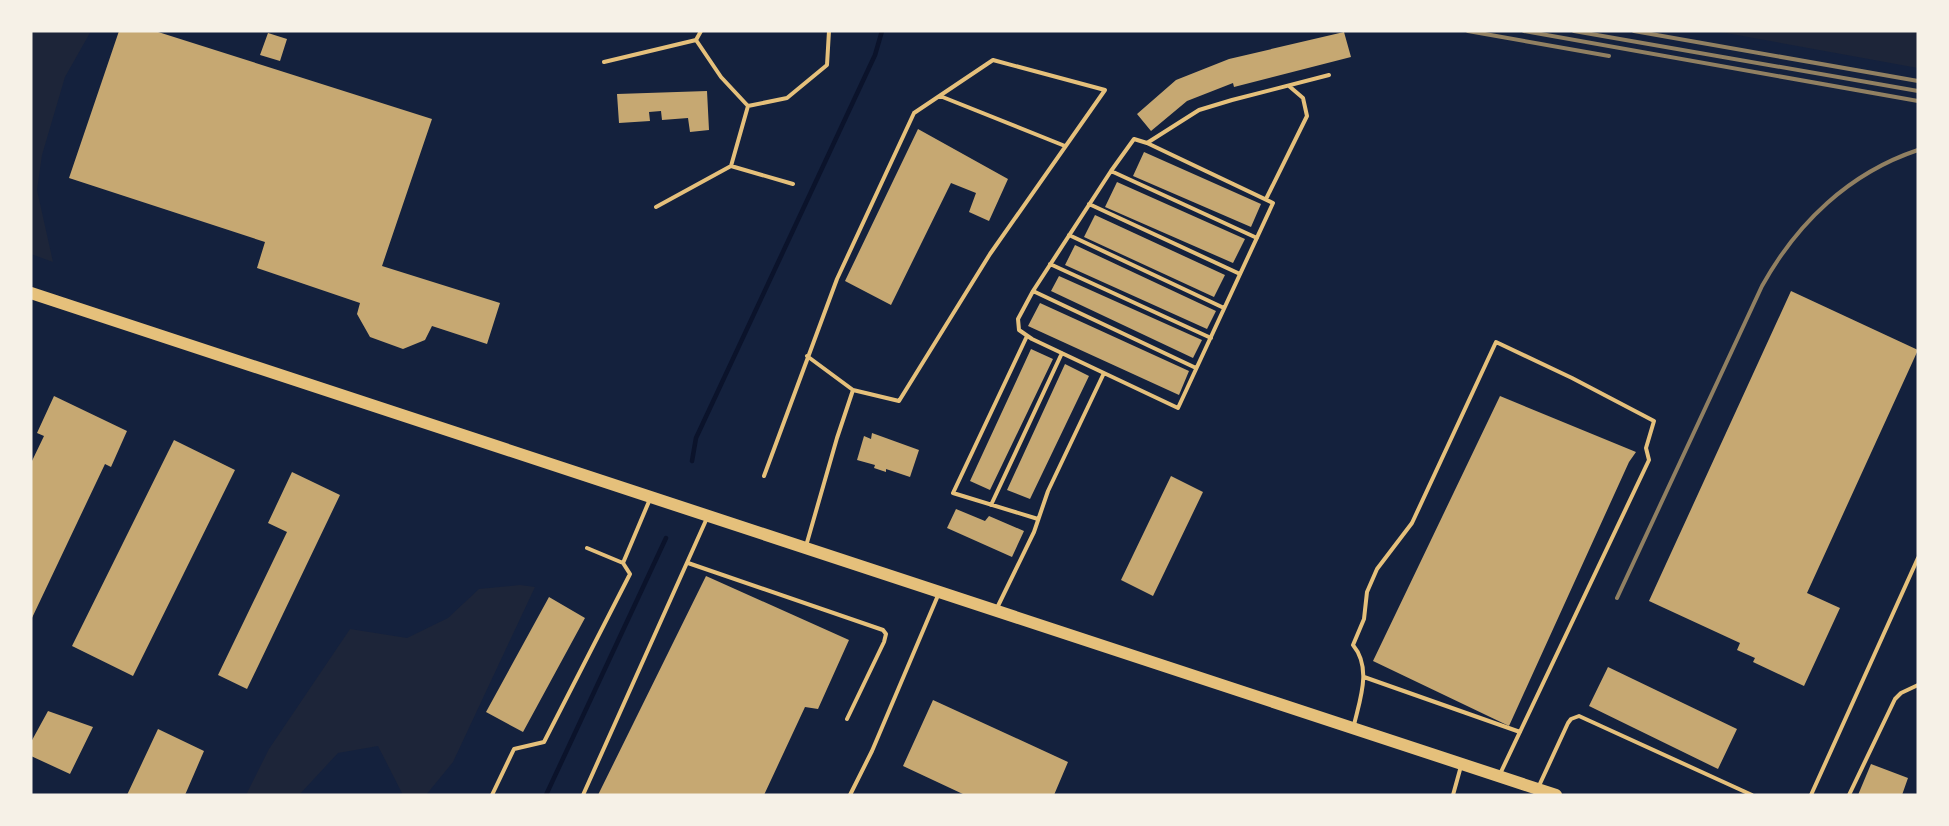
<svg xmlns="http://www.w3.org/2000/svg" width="1949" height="826" viewBox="0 0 1949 826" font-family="'Public Sans',sans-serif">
<rect width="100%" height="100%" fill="#14213d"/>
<path fill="#1d2539" d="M31,31H91L65,77L42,155L37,190L53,262L31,254Z
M1715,31H1918V68Z
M520,585L535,587L453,762L426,795H403L378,746L338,753L299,795H246L269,749L350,629L407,638L448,618L479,589Z"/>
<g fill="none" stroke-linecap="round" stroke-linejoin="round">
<path stroke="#0b132b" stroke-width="4.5" d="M692,461L696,438L875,55L882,31
M546,795L666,538"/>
</g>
<path fill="#c6a872" d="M119,31H155L432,119L382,266L500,303L487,344L432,326L425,340L403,349L370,337L357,314L360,303L257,268L265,242L69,178Z
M1344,32L1351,57L1234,87L1233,83L1187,101L1151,131L1137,114L1176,80L1229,59Z
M268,33L287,39L280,61L260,55Z
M707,91L709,130L690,132L688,118L662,120L661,111L649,112L650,121L619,123L617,94Z
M918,129L1008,179L989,221L969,212L976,193L951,183L891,305L845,281Z
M1144,152L1261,204L1251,227L1133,176Z
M1117,182L1245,239L1233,263L1105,207Z
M1095,215L1225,275L1214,297L1084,237Z
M1075,245L1216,311L1207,329L1065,265Z
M1059,276L1202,340L1193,358L1051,291Z
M1791,291L1918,350L1807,593L1840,608L1804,686L1753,662L1755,658L1737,650L1740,643L1649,601Z
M1040,303L1189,371L1179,395L1028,326Z
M1031,349L1053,359L990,490L970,481Z
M1065,364L1089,376L1030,499L1007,490Z
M54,396L127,431L111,467L105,464L31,620V463L44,436L37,433Z
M1500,396L1636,452L1629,462L1509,726L1373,661Z
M872,433L919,450L910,477L886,469V472L874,468L875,465L857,460L864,436L871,439Z
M174,440L235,470L133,676L72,646Z
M292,472L340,495L247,689L218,675L287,532L268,523Z
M1171,476L1203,492L1153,596L1121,580Z
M956,509L985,521L989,516L1024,531L1012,557L947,528Z
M706,576L849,640L818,709L805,707L764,795H598Z
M549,597L585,618L523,732L486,712Z
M1608,667L1737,729L1718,769L1589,706Z
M933,700L1068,762L1054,795H965L903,766Z
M48,711L93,727L70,774L31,756V742Z
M158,729L204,751L185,795H127Z
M1871,764L1908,778L1902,795H1858Z"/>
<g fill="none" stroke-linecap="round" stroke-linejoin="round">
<path stroke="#e5c07b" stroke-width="4" d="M696,40L721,77L748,106
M604,62L696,40L701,31
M940,96L1065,146
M1147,143L1273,203L1178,408L1032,339L1019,330L1018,319L1033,291L1111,171L1134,139L1147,143L1199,110L1232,100L1329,75
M731,166L793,184
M1111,171L1257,238
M1266,199L1307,116L1303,98L1289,86
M1089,204L1240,274
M656,207L731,166L748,106L787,98L827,65L829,31
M1069,235L1224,308
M1050,264L1211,338
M1033,291L1196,368
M1027,336L953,493L1038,519
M807,356L853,390
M764,476L837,279L914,113L993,60L1105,90L990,254L899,401L853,390L837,438L806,546
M991,505L1062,353
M587,548L623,563
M688,563L883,630L886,634L884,642L847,719
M996,610L1034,532L1048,491L1104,373
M1364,677L1520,732
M1354,725C1360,699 1372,668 1353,645L1364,619L1367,592L1377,569L1412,523L1496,342L1572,378L1654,421L1646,448L1649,460L1500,774
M1538,788L1568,723L1571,719L1579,716L1752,795
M492,795L514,749L544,742L630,574L623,563L650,499
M583,795L707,518
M850,795L872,751L939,593
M1453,795L1461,766
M1811,795L1918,558
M1849,795L1895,699L1901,693L1918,685"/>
<path stroke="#e5c07b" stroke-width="12" d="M31,293L1556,795"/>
<path stroke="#918062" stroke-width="4" d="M1468,31L1609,56
M1524,31L1918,101
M1574,31L1918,91
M1634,31L1918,81
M1617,598L1762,286C1797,223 1849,173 1918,150"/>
</g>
<rect width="1949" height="826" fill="none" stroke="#f6f1e7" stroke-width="65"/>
</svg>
